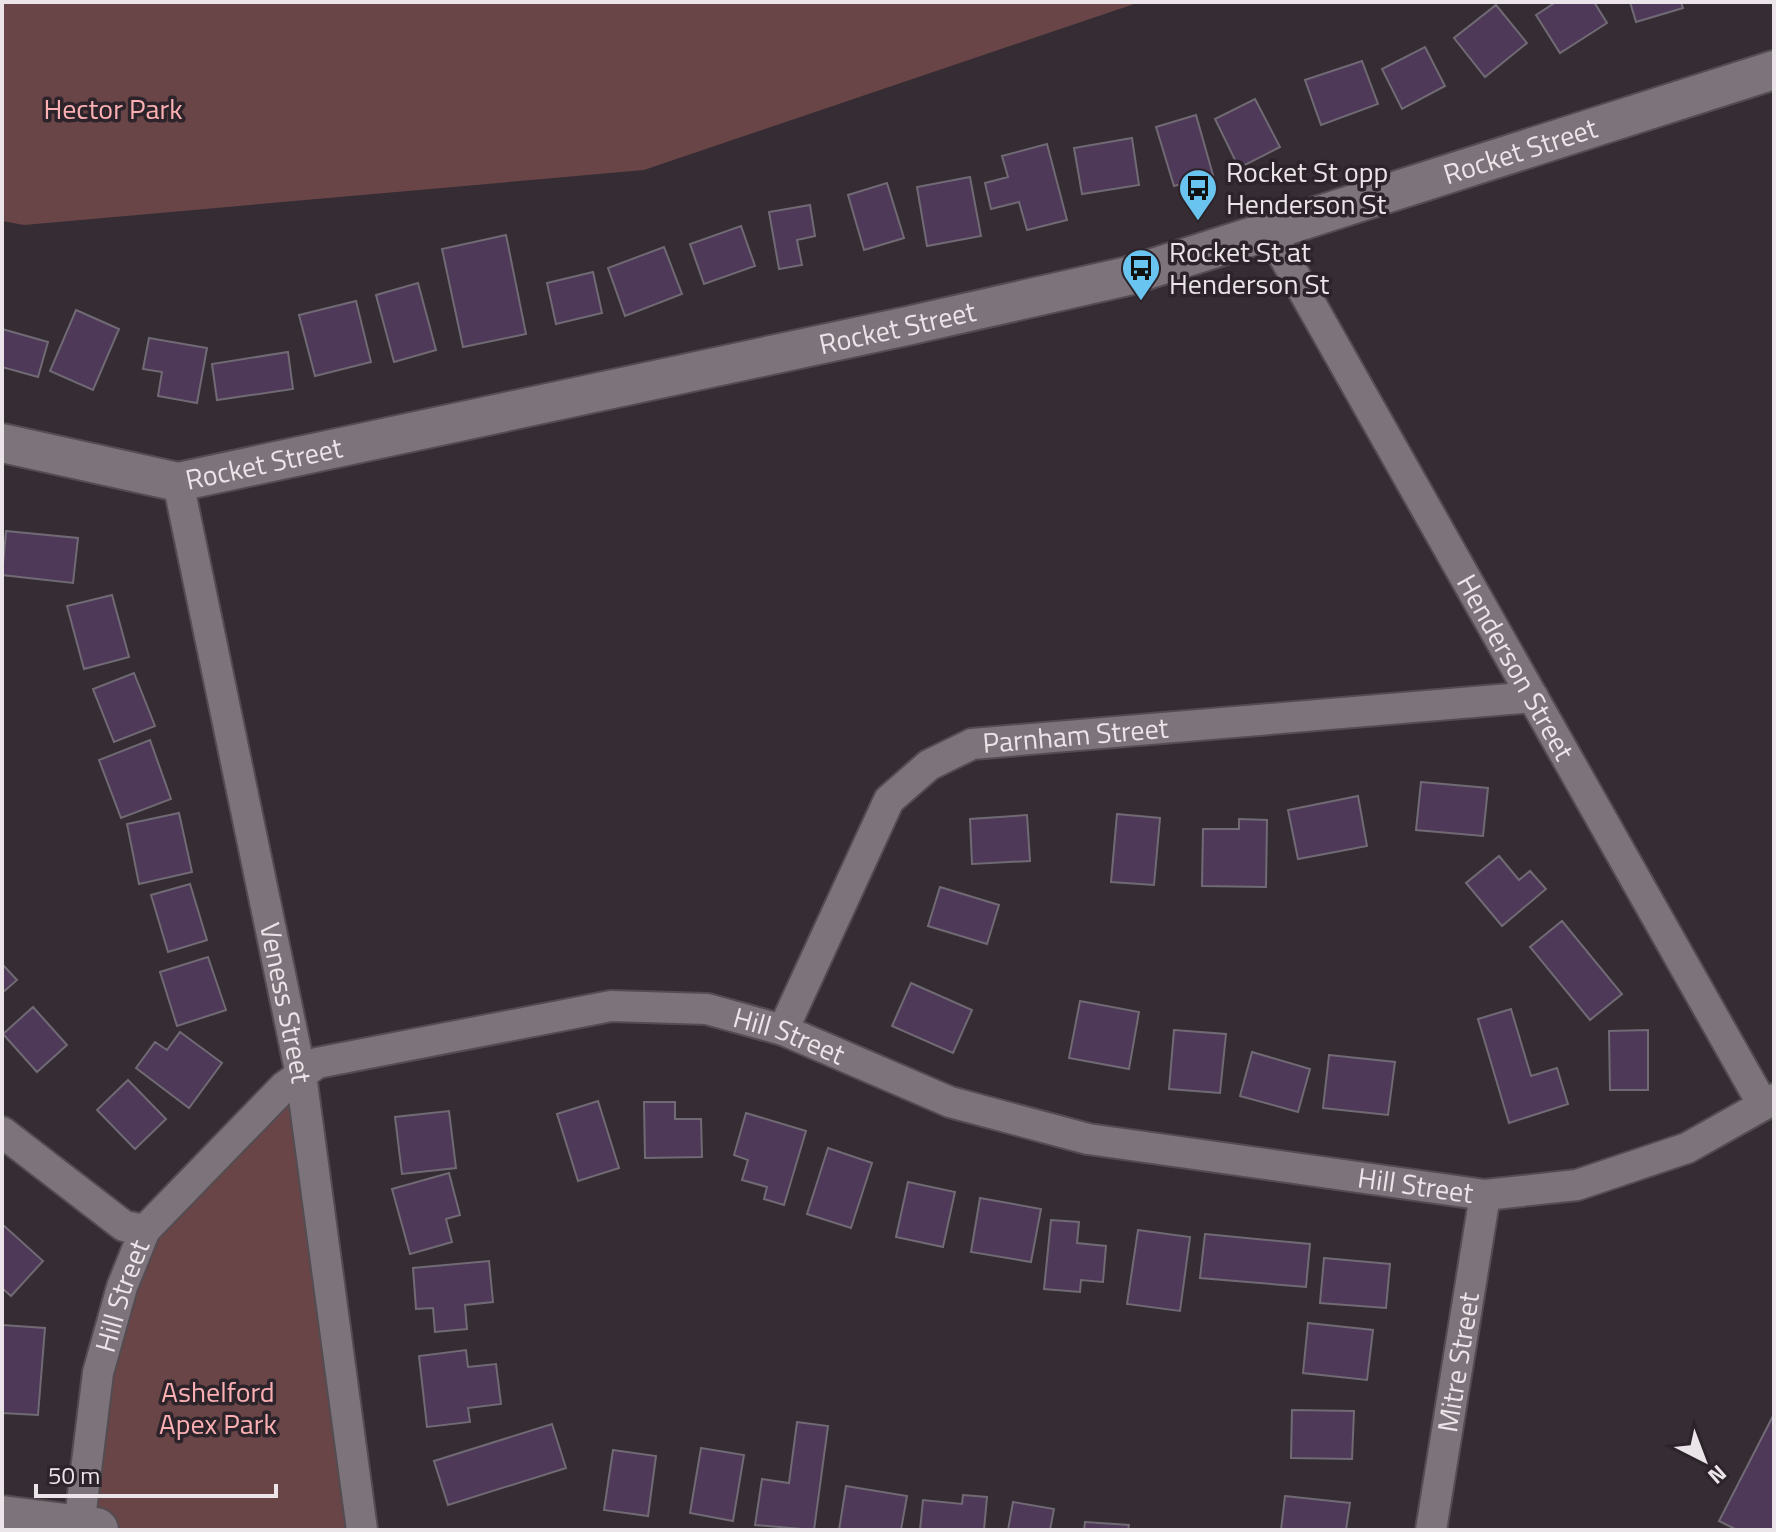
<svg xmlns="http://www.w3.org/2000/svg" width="1776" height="1532" viewBox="0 0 1776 1532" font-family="'Titillium Web',sans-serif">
<rect width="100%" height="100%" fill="#362d34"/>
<path fill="#694547" d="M2,2H1140L644,170L24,225L2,221Z
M301,1075L355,1530H96L79,1527L98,1373L145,1230Z"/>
<path fill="#4e3958" stroke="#706a74" stroke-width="2" d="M1556,2H1594L1607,23L1560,53L1536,15Z
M1630,2H1681L1683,8L1636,22Z
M1496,5L1527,43L1485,77L1454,38Z
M1425,47L1445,86L1402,109L1382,69Z
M1362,61L1378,104L1321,125L1305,80Z
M1255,99L1280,147L1239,168L1215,119Z
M1196,115L1213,175L1174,186L1156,127Z
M1132,138L1139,185L1082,194L1074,148Z
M1047,144L1067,220L1027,230L1019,202L991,209L985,183L1008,177L1002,156Z
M970,177L981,236L927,246L917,187Z
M887,183L904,238L864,250L848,195Z
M810,205L815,236L797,240L802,265L779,269L769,212Z
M741,226L755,266L704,284L690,244Z
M506,235L526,334L463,347L442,249Z
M664,247L682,294L625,316L608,268Z
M593,272L602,313L556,324L547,283Z
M418,283L436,350L394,362L376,295Z
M356,301L371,362L315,376L299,315Z
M76,310L119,329L93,390L50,371Z
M2,329L48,342L38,377L2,367Z
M149,338L207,348L197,403L158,396L162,372L143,369Z
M288,352L293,389L217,400L212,364Z
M6,531L78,538L73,583L2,575Z
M112,595L129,657L84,669L67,606Z
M134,673L155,726L114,742L93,689Z
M150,740L171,799L121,818L99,760Z
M1421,782L1488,788L1483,836L1416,830Z
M1358,796L1367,846L1298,859L1288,810Z
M179,813L192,872L139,884L127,824Z
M1117,814L1160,818L1154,885L1111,882Z
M1027,815L1030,861L972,864L970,819Z
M1239,819L1267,820L1266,887L1202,886L1203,829H1239Z
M1499,856L1519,880L1530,871L1546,889L1502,926L1466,883Z
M190,884L207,940L168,952L151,895Z
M940,887L999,905L987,944L928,926Z
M1562,921L1622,994L1590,1020L1530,947Z
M208,957L226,1010L177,1026L160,972Z
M2,964L17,980L2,993Z
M911,983L972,1010L953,1053L892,1026Z
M1080,1001L1139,1012L1129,1069L1069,1058Z
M33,1007L67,1045L37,1072L3,1034Z
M1511,1009L1531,1076L1557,1068L1568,1104L1509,1123L1478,1019Z
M1174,1030L1226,1034L1220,1093L1169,1089Z
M1648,1030V1090H1610L1609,1031Z
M180,1032L222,1063L189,1108L136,1068L155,1042L167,1050Z
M1252,1052L1310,1069L1298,1112L1240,1096Z
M1329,1055L1395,1062L1388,1115L1323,1108Z
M128,1080L166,1119L135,1149L97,1110Z
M598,1101L619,1168L578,1181L557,1114Z
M644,1102H675V1119H701L702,1157L645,1158Z
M449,1111L456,1168L402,1174L395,1117Z
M746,1113L806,1131L784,1205L764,1199L767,1187L742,1180L748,1160L734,1155Z
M828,1148L872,1163L851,1228L807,1214Z
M449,1173L460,1215L446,1219L452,1242L410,1254L392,1189Z
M908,1182L955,1192L943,1247L896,1237Z
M980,1198L1041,1209L1031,1262L971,1252Z
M1051,1220L1079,1222L1077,1243L1106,1246L1103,1282L1081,1280L1080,1292L1044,1289Z
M2,1224L43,1261L11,1296L2,1288Z
M1138,1230L1190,1237L1180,1311L1127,1304Z
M1205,1234L1310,1244L1306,1287L1200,1278Z
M1324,1258L1390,1264L1386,1308L1320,1303Z
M489,1261L493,1302L465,1305L467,1329L435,1332L433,1308L416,1309L413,1268Z
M1308,1323L1373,1330L1367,1380L1303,1373Z
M2,1325L45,1328L38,1415L2,1413Z
M466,1350L468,1367L496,1364L501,1404L468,1408L470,1422L427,1427L419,1356Z
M1292,1410L1354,1411L1352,1459L1291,1458Z
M1774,1414V1530H1737L1719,1521Z
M797,1422L828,1426L814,1530L755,1525L762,1479L789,1483Z
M552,1424L566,1468L448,1505L434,1461Z
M701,1448L744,1455L733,1521L690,1513Z
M613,1450L656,1456L648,1516L604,1510Z
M846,1486L907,1496L901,1530H839Z
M963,1495L987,1497L984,1530H920L923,1500L962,1504Z
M1285,1496L1350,1503L1346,1530H1281Z
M1013,1502L1054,1509L1050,1530H1008Z
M1085,1522L1129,1525L1128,1530H1084Z"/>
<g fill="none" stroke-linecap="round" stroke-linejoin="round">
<defs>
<g id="minor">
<path id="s1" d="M1269,230L1763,1105"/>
<path id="s2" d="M178,482L301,1075L362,1530"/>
<path id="s3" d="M783,1030L889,800L929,765L972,744L1533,697"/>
<path d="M2,1132L124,1226L145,1230"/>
<path id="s4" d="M79,1527L98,1373L122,1287L145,1230L284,1087L317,1063L611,1006L707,1009L783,1030L950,1102L1088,1139L1485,1195L1577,1185L1687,1148L1774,1099"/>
<path id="s5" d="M1431,1530L1485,1195"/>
</g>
<g id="tertiary">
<path id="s6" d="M2,443L178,482L907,326L1128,276L1774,70"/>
</g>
<path id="secondary" d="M2,1518L96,1530"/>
</defs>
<use href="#minor" stroke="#534c51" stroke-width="34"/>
<use href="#tertiary" stroke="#534c51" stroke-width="42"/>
<use href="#secondary" stroke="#534c51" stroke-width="48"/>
<use href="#minor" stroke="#7d737a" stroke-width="30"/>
<use href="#tertiary" stroke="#7d737a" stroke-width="38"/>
<use href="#secondary" stroke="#7d737a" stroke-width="44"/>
</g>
<defs>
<symbol id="bus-pin" viewBox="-11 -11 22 30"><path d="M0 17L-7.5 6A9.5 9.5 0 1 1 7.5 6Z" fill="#69c4f0" stroke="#2c242a"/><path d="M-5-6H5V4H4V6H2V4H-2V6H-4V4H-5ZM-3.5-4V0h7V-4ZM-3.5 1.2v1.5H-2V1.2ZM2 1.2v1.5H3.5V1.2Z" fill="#111"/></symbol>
</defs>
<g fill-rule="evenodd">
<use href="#bus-pin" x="1176" y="166" width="44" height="60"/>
<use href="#bus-pin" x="1119" y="246" width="44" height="60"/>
</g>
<g text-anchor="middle" stroke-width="7" stroke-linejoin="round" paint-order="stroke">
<g font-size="28" fill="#fcb0b3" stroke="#2c242a">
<text x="113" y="119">Hector Park</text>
<text x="218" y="1402">Ashelford<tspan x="218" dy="32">Apex Park</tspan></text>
</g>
<g font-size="28" fill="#ebe5e9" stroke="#2c242a">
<text dy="10" stroke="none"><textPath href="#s6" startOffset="1564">Rocket Street</textPath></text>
<text dy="10" stroke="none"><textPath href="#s6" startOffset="916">Rocket Street</textPath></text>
<text dy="10" stroke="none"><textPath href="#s6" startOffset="268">Rocket Street</textPath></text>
<text dy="10" stroke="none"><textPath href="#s1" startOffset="502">Henderson Street</textPath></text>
<text dy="10" stroke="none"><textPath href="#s3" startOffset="458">Parnham Street</textPath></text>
<text dy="10" stroke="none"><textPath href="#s2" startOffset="532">Veness Street</textPath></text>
<text dy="10" stroke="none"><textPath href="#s4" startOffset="1028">Hill Street</textPath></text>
<text dy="10" stroke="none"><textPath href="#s4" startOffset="1676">Hill Street</textPath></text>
<text dy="10" stroke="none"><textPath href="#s4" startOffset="236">Hill Street</textPath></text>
<text dy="10" stroke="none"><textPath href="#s5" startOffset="170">Mitre Street</textPath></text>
</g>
<g font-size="28" fill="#ebe5e9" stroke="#2c242a" text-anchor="start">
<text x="1226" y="182">Rocket St opp<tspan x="1226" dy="32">Henderson St</tspan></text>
<text x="1169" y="262">Rocket St at<tspan x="1169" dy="32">Henderson St</tspan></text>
</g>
</g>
<rect width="1776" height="1532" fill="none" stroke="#ebe5e9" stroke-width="8"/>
<g transform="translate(1704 1460) rotate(138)" stroke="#2c242a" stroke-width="6" paint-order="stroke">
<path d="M0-6L14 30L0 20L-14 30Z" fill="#ebe5e9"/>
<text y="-12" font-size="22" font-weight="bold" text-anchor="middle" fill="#ebe5e9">N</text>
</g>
<path d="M36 1484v12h240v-12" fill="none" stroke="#ebe5e9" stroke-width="4"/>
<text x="48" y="1484" font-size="24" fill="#ebe5e9" stroke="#2c242a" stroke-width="6" paint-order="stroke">50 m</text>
</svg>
